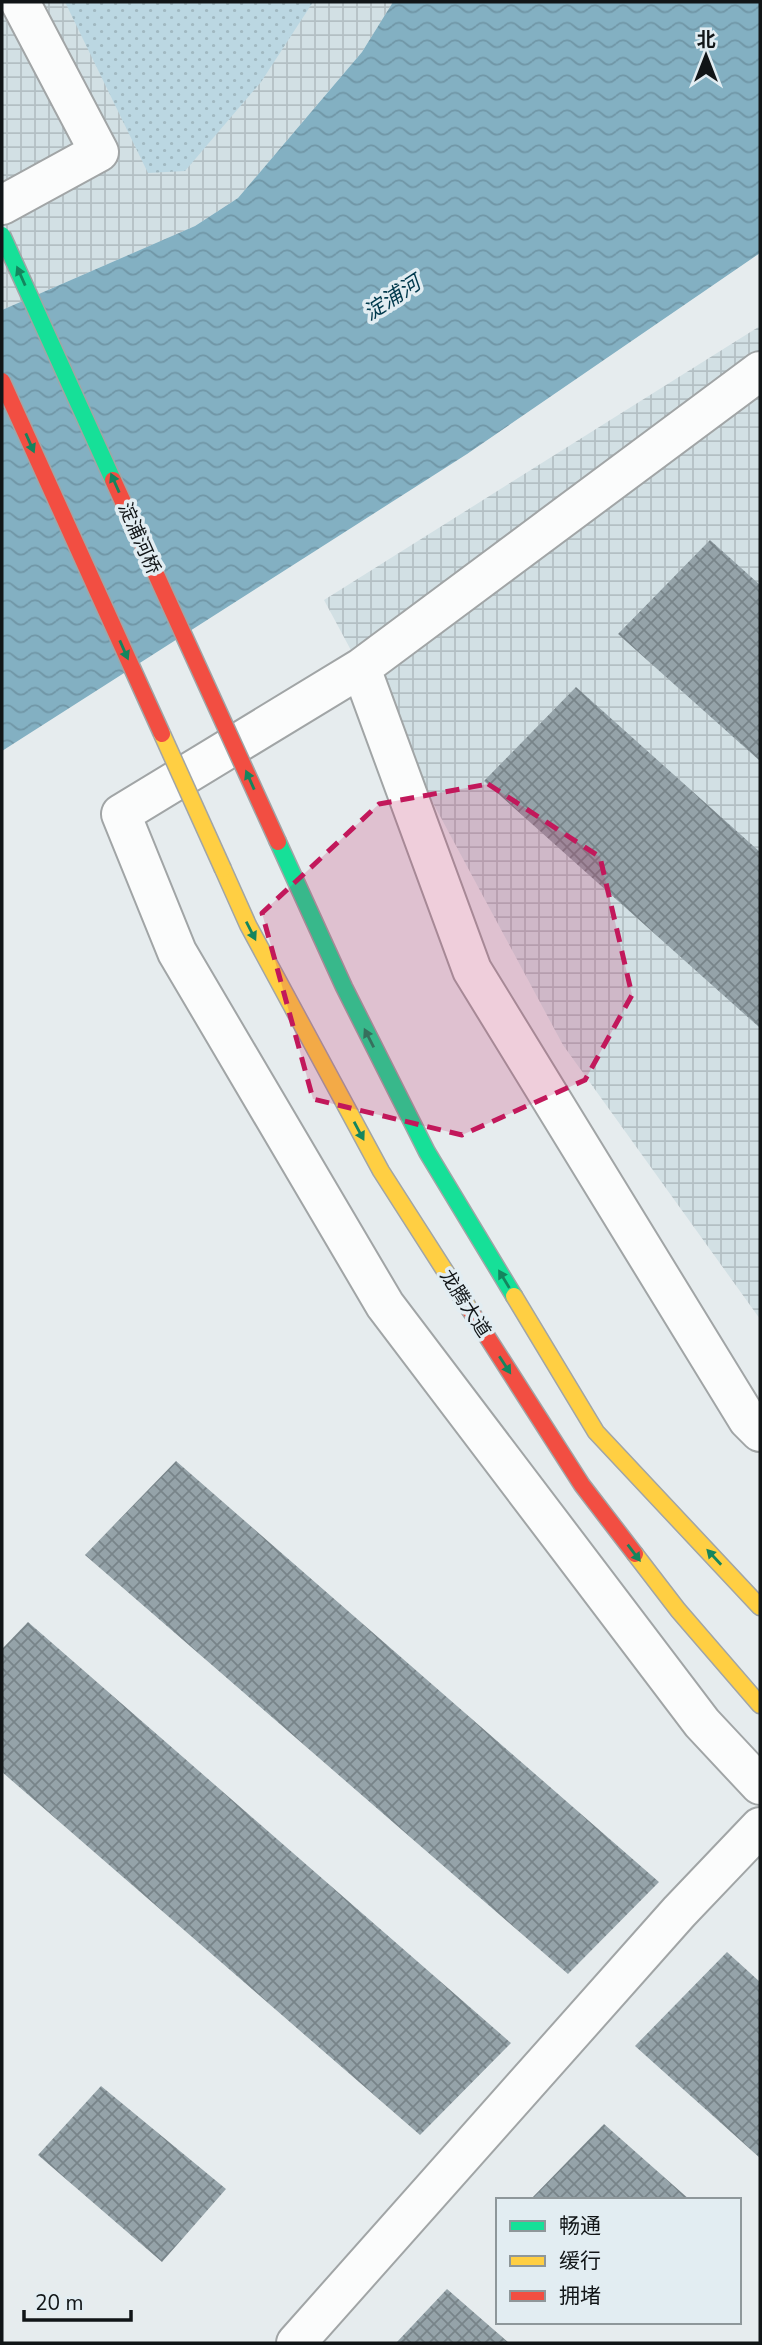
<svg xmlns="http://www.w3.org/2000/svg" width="762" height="2345" viewBox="0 0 762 2345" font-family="'Nunito Sans','Noto Sans SC',sans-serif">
<defs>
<pattern id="industrial-grid" width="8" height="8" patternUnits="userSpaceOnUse" patternTransform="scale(1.75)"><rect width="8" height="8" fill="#d2e0e4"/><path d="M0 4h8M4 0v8" fill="none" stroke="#b3bfc3"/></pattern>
<pattern id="grass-dots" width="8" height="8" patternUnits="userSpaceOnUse" patternTransform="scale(1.75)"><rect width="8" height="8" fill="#bbd7e2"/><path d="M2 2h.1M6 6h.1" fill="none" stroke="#a0b8c1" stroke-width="1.8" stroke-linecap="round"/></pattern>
<pattern id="water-waves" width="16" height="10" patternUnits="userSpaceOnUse" patternTransform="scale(1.75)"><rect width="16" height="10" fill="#83b0c2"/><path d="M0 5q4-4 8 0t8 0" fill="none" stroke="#7096a6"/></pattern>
<pattern id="building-cross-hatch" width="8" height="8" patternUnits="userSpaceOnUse" patternTransform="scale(1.75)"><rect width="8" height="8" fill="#95a3a9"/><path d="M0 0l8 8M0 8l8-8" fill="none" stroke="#788489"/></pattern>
</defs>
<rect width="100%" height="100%" fill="#e6ecee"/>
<path fill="url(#industrial-grid)" d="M2,2H393L362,52L238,198L195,226L2,310Z
M760,326V1319L563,1045L324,600Z"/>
<path fill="url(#grass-dots)" d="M65,2H313L261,82L185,171L148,173Z"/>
<path fill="url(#water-waves)" d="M393,2H760V253L467,454L2,751V310L195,226L238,198L362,52Z"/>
<path fill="url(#building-cross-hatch)" d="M710,540L760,585V761L618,634Z
M576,687L760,852V1028L484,781Z
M176,1461L659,1882L568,1974L85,1555Z
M28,1622L511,2043L420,2135L2,1772V1649Z
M727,1952L760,1982V2158L635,2046Z
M101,2086L226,2189L162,2262L38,2155Z
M604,2124L690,2200H530Z
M447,2289L509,2343H396Z"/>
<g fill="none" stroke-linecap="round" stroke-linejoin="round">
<defs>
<path id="street" d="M2,205L99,152L20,2
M760,371L361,668L472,970L748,1420L760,1432
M361,668L121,814L177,952L385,1305L702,1723L760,1785
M296,2343L679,1912L760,1827"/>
<path id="fast" d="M278,842L344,987L427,1152L514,1296"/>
<path id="slow" d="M223,869L248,925L381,1171L470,1310
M514,1296L596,1432L760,1607
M635,1554L678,1610L760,1705"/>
<path id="jam" d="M470,1310L582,1485L635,1554"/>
</defs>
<use href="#street" stroke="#a1a5a6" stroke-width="42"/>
<use href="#fast" stroke="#a1a5a6" stroke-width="19"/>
<use href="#slow" stroke="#a1a5a6" stroke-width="19"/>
<use href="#jam" stroke="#a1a5a6" stroke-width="19"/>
<use href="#street" stroke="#fbfcfc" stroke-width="38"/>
<use href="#fast" stroke="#16e098" stroke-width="16"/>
<use href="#slow" stroke="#ffcf43" stroke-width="16"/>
<use href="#jam" stroke="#f24e42" stroke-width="16"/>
<defs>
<path id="fast-bridge" d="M2,235L113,480"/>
<path id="slow-bridge" d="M162,734L223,869"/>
<path id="jam-bridge" d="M2,381L162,734
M113,480L278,842"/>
</defs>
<use href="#fast-bridge" stroke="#a1a5a6" stroke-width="19" stroke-linecap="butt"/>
<use href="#slow-bridge" stroke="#a1a5a6" stroke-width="19" stroke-linecap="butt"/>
<use href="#jam-bridge" stroke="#a1a5a6" stroke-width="19" stroke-linecap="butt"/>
<use href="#fast-bridge" stroke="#16e098" stroke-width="16"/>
<use href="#slow-bridge" stroke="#ffcf43" stroke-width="16"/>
<use href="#jam-bridge" stroke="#f24e42" stroke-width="16"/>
</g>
<defs><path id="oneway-solid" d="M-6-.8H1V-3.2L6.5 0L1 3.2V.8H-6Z" transform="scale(1.75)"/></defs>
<g fill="#14855e">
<use href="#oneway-solid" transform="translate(21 276) rotate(-114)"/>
<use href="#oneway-solid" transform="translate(30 443) rotate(66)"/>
<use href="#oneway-solid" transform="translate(115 483) rotate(-114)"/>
<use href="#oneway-solid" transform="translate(124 650) rotate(66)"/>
<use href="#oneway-solid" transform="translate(250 780) rotate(-114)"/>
<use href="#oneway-solid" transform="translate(251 931) rotate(63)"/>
<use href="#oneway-solid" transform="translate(369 1038) rotate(-117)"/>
<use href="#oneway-solid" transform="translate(359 1131) rotate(62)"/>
<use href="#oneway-solid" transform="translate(504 1279) rotate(-121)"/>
<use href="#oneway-solid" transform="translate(505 1365) rotate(57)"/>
<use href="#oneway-solid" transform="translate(634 1553) rotate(53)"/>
<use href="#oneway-solid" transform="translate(714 1557) rotate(-133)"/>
</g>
<path fill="#c2185b" fill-opacity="0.2" stroke="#c2185b" stroke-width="5" stroke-dasharray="14 9" stroke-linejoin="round" d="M488,784L600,857L632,995L585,1080L462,1135L313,1099L262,913L379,804Z"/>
<g text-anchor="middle" stroke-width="7" stroke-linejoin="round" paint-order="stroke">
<g font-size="19" fill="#111517" stroke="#e2edf2">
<text transform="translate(140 538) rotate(66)" y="7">淀浦河桥</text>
<text transform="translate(466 1303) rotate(57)" y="7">龙腾大道</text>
</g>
<g font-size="21" font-style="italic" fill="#00394c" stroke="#e2edf2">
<text transform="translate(392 298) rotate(-33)" y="7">淀浦河</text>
</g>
</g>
<rect width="762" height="2345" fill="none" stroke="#111517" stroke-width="7"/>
<rect x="496" y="2198" width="245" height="126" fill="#e2edf2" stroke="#8e979a" stroke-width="2"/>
<rect x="510" y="2221" width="35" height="10" fill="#16e098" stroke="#8e979a" stroke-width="2"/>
<text x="559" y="2233" font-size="21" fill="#111517">畅通</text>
<rect x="510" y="2256" width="35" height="10" fill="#ffcf43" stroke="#8e979a" stroke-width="2"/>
<text x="559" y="2268" font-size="21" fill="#111517">缓行</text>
<rect x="510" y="2291" width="35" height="10" fill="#f24e42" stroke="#8e979a" stroke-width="2"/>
<text x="559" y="2303" font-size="21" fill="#111517">拥堵</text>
<g transform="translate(706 56)" stroke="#e2edf2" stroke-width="5" paint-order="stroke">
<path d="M0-5L12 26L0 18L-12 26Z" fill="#111517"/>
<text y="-10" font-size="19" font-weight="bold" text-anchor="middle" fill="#111517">北</text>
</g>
<path d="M24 2310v10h107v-10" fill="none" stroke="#111517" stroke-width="3.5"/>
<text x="35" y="2310" font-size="21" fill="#111517" stroke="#e2edf2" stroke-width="5" paint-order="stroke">20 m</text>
</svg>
